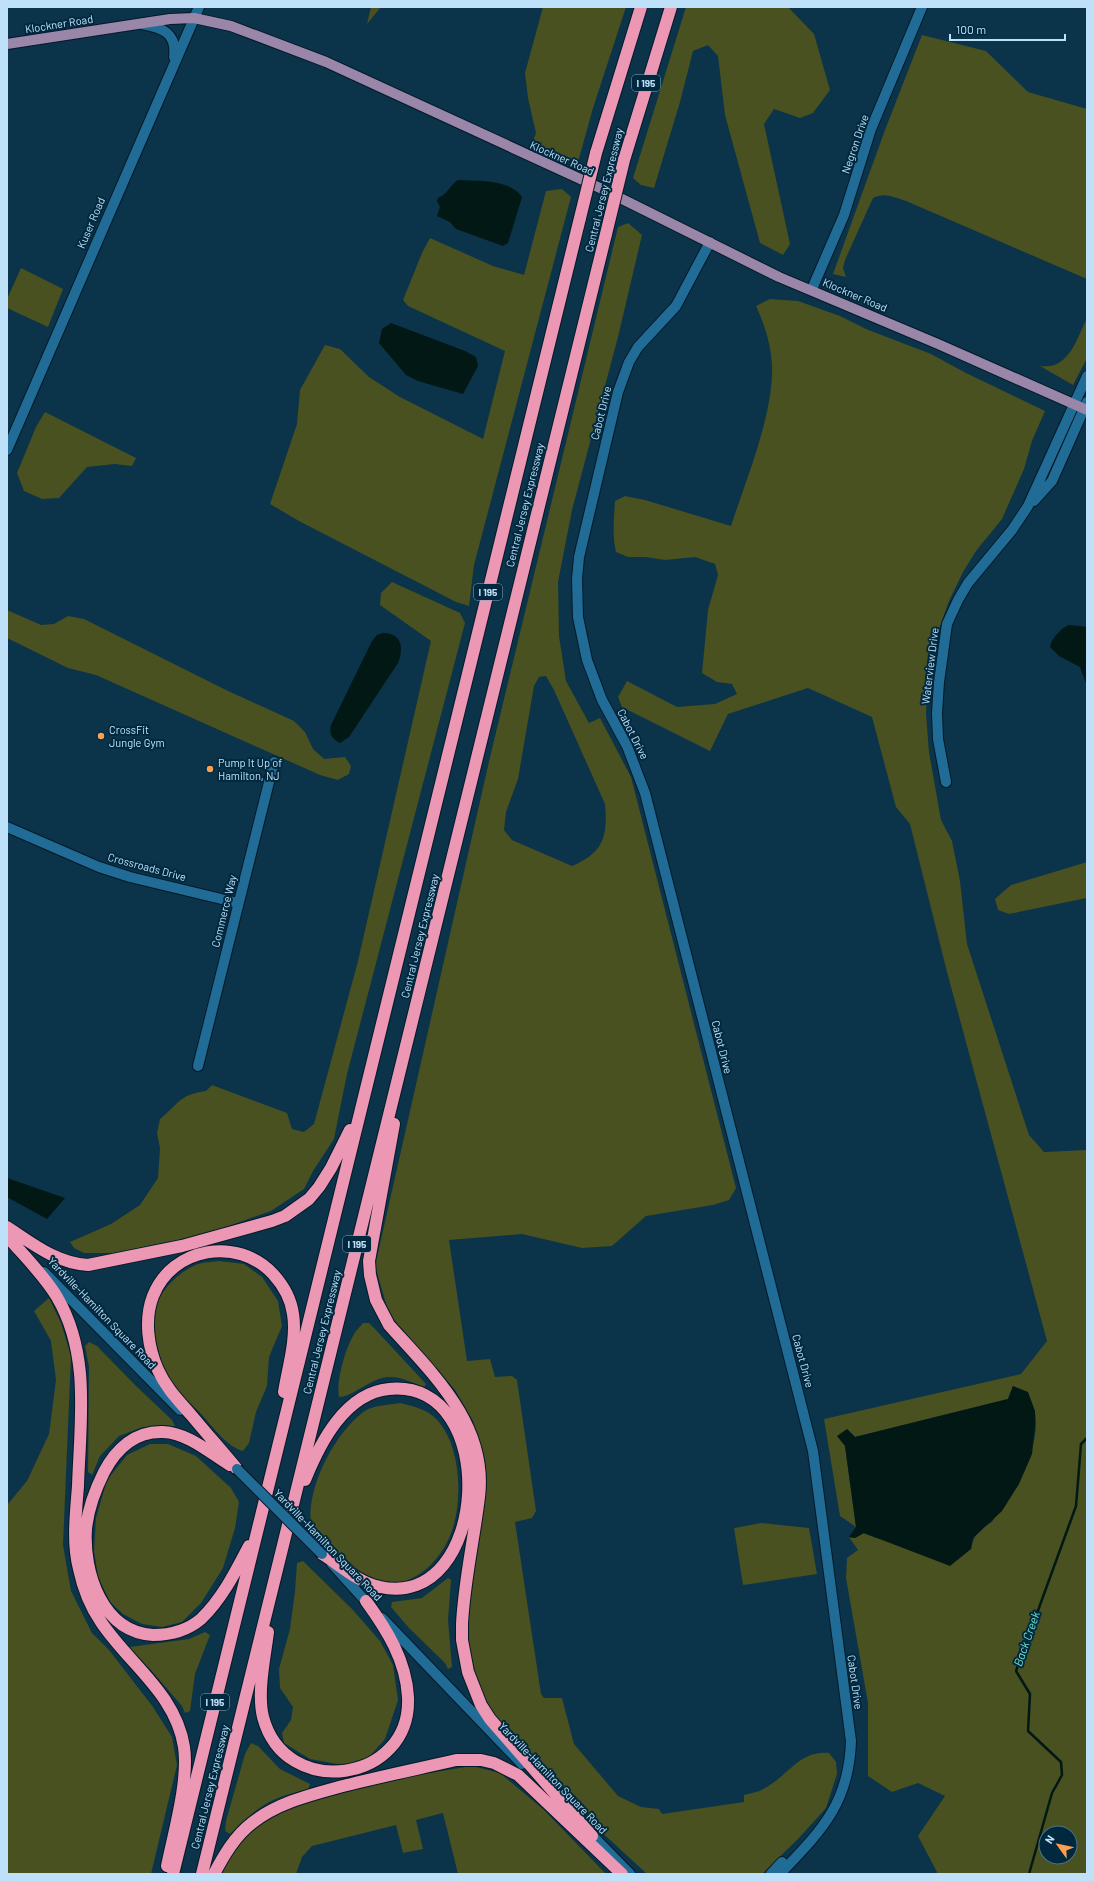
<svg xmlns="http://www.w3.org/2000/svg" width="1094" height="1881" viewBox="0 0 1094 1881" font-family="Barlow,sans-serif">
<rect width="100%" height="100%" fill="#0b334a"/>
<path fill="#48511f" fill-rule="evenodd" d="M371,7H381L367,24Z
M543,7H626L593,108L578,162L530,148L536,133L528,98L525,73Z
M686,7H788L814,34L830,90L813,113L800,118L774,109L764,124L790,244L783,255L760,243L725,115L718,56L708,45L693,51L680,102L654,188L641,185L633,178Z
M922,35L986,51L1028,92L1087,109V279L906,201C894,197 884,192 873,198L845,260L843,268L846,277L833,274L885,130Z
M562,189L571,197L474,565L469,606L456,602L299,521L270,504L297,424L300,390L325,345L340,349L369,377L400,397L483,439L505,351L408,306L403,300L422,253L430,238L493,266L524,275L546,191Z
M628,223L642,235L618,337L572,510L558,582L559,636L566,681L589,723L600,718L631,777L736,1188L729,1200L713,1205L646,1216L612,1246L582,1248L522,1234L449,1240L467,1361L490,1359L495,1377L512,1376L517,1380L536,1511L532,1518L515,1522L541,1694L544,1698H562L574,1744L618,1796L641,1807L659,1809L662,1814L744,1802V1795C751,1793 759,1792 765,1788C788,1776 799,1750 829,1753L836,1762L837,1774L826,1808L799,1838L762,1874H647L596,1827L495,1715L477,1687L469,1645V1616L485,1484L483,1454L473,1421L455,1390L389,1314L375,1266L490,757L618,227ZM546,676L554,690L605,804C608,837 603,853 572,866L512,840L504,830L506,812L518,779L534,686L539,677Z
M21,268L63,289L48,327L7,308V299Z
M770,299L798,301L840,316L866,329L931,354L966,373L1045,411L1032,441L1024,469L1002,519L976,551L963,572L949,601L935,640L928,682L926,713L929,752L941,820L952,841L960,881L967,944L1029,1135L1044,1152L1087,1150V1874H936L937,1872L918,1836L945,1796L918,1783L892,1792L868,1776V1703L846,1578L847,1558L858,1550L849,1537L855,1538L863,1533L876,1538L971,1549C973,1536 980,1528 992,1522C1010,1490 1042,1451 1035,1412C1033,1406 1018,1392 1013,1386L1008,1399L855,1437L847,1429L845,1446L856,1527L840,1516L824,1419L1021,1374L1047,1341L947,972L910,824L896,807L872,717L808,688L728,714L710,751L622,707L618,697L627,681L677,707L715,704L737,694L732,684L717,682L702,673L708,610L718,575L715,564L695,557L665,560L645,557H628L616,552C612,535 614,518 615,501L625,496L645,500L731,526C746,480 770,423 772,375C773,352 766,327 756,306ZM1046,1833H1070V1857H1046Z
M1087,318V358L1073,385L1040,366C1069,370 1076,340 1087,318Z
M45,412L136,458L132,466L115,464L87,467L59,498L42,499L24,491L17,473L36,427Z
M392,582L460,613L465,623L347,1074L334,1139L313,1171L304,1189L271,1211L206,1234L113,1253H84L74,1248L70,1242L111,1224L140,1205L158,1178L160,1148L157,1133L160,1119C180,1103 178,1095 206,1091L212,1085L287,1113L292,1129L304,1132L314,1124L358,961L431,641L380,605L381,593Z
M7,610L41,625L54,624L68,616L84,619L226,690L294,721L305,732L313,749L324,759L345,757L351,766L349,774L338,780L320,775L96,675L68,668L7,638Z
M1087,862V898L1009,914L998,910L995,899L1011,885Z
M219,1261L244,1264L262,1277L278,1301L282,1326L269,1357L267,1386L256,1412L249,1443L243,1451C226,1446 214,1428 202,1415C192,1404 177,1393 169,1379C160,1363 149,1323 156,1306C162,1288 180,1271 198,1264C205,1262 213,1262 219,1261Z
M49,1298L61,1323L71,1356L63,1545L71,1591L92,1633L109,1650L153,1707L172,1737L177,1765L151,1874H7V1505L27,1481L49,1434L56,1380L51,1341L34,1311Z
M363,1323H369L376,1330L426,1384L424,1387C410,1382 397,1374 382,1378C369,1381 349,1398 339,1397C336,1382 345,1350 353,1336C355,1331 360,1327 363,1323Z
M89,1342L97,1346L135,1385L172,1420L175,1426L168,1429L143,1427L119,1436L100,1456L92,1475L88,1472L89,1367L85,1346Z
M400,1403C412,1406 423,1408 433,1416C462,1441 464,1503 450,1536C437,1567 405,1594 370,1580C363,1577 356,1570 350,1565C343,1559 333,1554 327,1547C322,1541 312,1531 311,1525C306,1488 334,1435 362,1413C372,1405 388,1405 400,1403Z
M150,1444H168L196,1456L231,1488L239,1502L235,1528L223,1568L201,1603L182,1622L162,1627L142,1624L123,1614L110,1602L98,1577L94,1551L96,1518L107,1480L127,1455Z
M761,1523L809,1528L817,1574L743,1585L734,1528Z
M303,1561L353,1610L380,1641L393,1665L398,1700L385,1739L369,1757L343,1765L310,1759L284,1743L282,1733L291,1720L293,1707L280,1688L279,1669L290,1629L295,1591L297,1563Z
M448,1578L451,1580L448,1620L452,1667L448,1669L445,1663L409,1628L391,1607L392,1602L422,1598Z
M205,1632L210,1635L195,1674L190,1711L185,1713L182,1706L150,1669L131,1651L130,1647L189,1639Z
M251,1743L258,1746L280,1769L310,1784L308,1790C271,1796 256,1808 230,1834L225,1831L226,1821L245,1754Z
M472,1766L500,1773L543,1809L606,1874H458L443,1813L416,1820L423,1849L403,1853L396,1825L312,1846L302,1857L296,1874H219L230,1851L251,1827L273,1813L386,1780Z"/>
<path fill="#021814" d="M458,180C477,181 510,179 522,197L508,243L503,246L456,229L450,222L437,216L440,207L437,201L438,198C449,193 449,186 458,180Z
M391,323L465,351L476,357L478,366L463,394L418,381L406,375L379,343L382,329Z
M1069,625L1087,627V686L1080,667L1059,656L1050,647C1051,639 1061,628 1069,625Z
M383,633C402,633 404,648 398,663L349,737L340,743C332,739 329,734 331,725L372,641L377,635Z
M7,1178L65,1198L47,1219L7,1197Z
M1013,1386L1028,1392L1035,1411V1427L1032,1454L1019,1484L1002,1511L973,1538L971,1549L950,1566L864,1533L855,1538L849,1537L856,1527L845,1446L837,1436L847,1429L855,1437L1008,1399Z"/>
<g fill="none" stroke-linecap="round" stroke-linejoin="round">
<path stroke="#021814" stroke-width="2.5" d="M1029,1874L1052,1793L1062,1775L1061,1762L1028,1731L1030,1694L1016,1671L1076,1506L1081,1444L1087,1438"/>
<defs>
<path id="minor" d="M142,24C163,28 177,33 174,57
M710,242L676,306L638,347L629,362L618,392L579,557L577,579L578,617L587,660L602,700L627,746L645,793L813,1451L851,1741C849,1804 821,1831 780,1874
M812,289L844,215L871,129L922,7
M7,450L199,7
M1034,501L1052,481L1087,402
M946,782L938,739L937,713L939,682L947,624L958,600L968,583L1012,530L1028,506L1087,376
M7,827L99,867L130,877L238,903
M198,1066L274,762
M44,1272L180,1410
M332,1564L371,1607
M382,1618L522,1764
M588,1831L630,1874
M771,1874L782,1862"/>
<path id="major" d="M7,44L170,19L194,18L231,26L326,62L600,188L779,277L938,344L1087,410"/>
<path id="highway" d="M596,153L641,7
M624,160L671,7
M394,1124L369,1261L370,1275L376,1300L389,1325C433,1374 488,1425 479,1497C474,1539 464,1582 462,1624V1640L468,1672L481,1705L490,1719L592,1836
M7,1227C33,1244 56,1263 88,1265L182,1246L272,1221L285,1216L309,1199L319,1187L331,1168L350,1130
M7,1236C24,1256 44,1275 57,1297C91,1355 80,1422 78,1486C76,1513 72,1542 79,1569C83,1588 90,1606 101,1622C129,1664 176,1694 184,1747C189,1780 174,1832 167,1866
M230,1465C210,1453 188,1433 163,1432C135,1431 116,1449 104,1472C95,1490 88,1509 86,1529C83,1572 102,1632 153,1635C171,1635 188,1630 201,1619C222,1599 236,1571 249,1546
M237,1469C222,1451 207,1434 192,1416C179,1401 166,1388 158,1370C148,1348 144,1319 153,1296C172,1247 238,1236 273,1274C283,1285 291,1299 293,1314C297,1339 288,1367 284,1392
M305,1480C320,1443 345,1393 389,1389C502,1378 490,1611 380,1587C359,1583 340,1565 322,1554
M268,1632C265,1657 257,1692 263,1717C285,1801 412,1783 408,1697C406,1660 387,1630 366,1601
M173,1874L580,218
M202,1874L606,234
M214,1874C224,1855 235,1836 252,1823C277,1803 310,1795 339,1787C378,1777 417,1769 456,1760H481L494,1763L518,1775L622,1874"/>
</defs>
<use href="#minor" stroke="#041a28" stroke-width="12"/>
<use href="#major" stroke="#041a28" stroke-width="12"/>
<use href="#highway" stroke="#041a28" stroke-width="14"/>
<use href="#minor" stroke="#206c97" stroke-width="10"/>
<use href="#major" stroke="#9a86a8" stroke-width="10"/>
<use href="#highway" stroke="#ec97b3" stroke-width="12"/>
<defs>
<path id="minor-bridge" d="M237,1469L322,1554"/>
<path id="highway-bridge" d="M580,218L596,153
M606,234L624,160"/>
</defs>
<use href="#minor-bridge" stroke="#041a28" stroke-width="12" stroke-linecap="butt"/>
<use href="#highway-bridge" stroke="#041a28" stroke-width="14" stroke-linecap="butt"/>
<use href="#minor-bridge" stroke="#206c97" stroke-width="10"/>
<use href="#highway-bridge" stroke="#ec97b3" stroke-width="12"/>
</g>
<g fill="#fb9e50" stroke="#00293f" stroke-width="1.5">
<circle cx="101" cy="736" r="4"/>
<circle cx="210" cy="769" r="4"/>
</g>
<g text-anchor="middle" stroke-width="4" stroke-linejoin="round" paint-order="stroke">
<g fill="#00293f" stroke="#85aac1" stroke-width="1">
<rect x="632" y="75" width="28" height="16" rx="3"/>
<rect x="474" y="584" width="28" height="16" rx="3"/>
<rect x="343" y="1236" width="28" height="16" rx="3"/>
<rect x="201" y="1694" width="28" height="16" rx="3"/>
</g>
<g font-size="10" font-weight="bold" fill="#bee1f9">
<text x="646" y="87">I 195</text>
<text x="488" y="596">I 195</text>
<text x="357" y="1248">I 195</text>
<text x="215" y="1706">I 195</text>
</g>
<g font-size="11" fill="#bee1f9" stroke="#00293f">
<text transform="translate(59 24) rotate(-9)" y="4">Klockner Road</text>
<text transform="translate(855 144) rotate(-71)" y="4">Negron Drive</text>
<text transform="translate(562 158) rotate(24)" y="4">Klockner Road</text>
<text transform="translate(604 190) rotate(-76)" y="4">Central Jersey Expressway</text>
<text transform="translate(91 223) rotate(-67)" y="4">Kuser Road</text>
<text transform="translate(855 295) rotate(23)" y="4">Klockner Road</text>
<text transform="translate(601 413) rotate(-76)" y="4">Cabot Drive</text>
<text transform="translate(525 505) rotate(-76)" y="4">Central Jersey Expressway</text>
<text transform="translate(930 666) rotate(-83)" y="4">Waterview Drive</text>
<text transform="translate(633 734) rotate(63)" y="4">Cabot Drive</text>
<text transform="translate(147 867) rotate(15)" y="4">Crossroads Drive</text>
<text transform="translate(224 911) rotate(-76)" y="4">Commerce Way</text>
<text transform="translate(420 936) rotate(-76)" y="4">Central Jersey Expressway</text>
<text transform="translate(722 1047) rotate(76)" y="4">Cabot Drive</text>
<text transform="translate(102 1313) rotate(46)" y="4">Yardville-Hamilton Square Road</text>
<text transform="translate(322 1332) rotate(-76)" y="4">Central Jersey Expressway</text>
<text transform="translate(803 1361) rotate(75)" y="4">Cabot Drive</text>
<text transform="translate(328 1545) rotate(46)" y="4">Yardville-Hamilton Square Road</text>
<text transform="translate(855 1682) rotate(82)" y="4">Cabot Drive</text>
<text transform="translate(553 1778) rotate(46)" y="4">Yardville-Hamilton Square Road</text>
<text transform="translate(210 1787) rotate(-76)" y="4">Central Jersey Expressway</text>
</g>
<g font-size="11" fill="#bee1f9" stroke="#00293f" text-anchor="start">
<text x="109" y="734">CrossFit<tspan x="109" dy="13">Jungle Gym</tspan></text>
<text x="218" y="767">Pump It Up of<tspan x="218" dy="13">Hamilton, NJ</tspan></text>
</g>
<g font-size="12" font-style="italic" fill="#70e2ca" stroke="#00293f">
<text transform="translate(1027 1639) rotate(-71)" y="4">Back Creek</text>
</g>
</g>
<rect width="1094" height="1881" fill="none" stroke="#bee1f9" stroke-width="16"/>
<g transform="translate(1058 1845) rotate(303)"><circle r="19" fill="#00293f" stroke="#4c7389"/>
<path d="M0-3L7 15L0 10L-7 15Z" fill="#fb9e50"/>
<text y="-6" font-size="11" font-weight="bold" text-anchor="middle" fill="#bee1f9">N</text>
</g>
<path d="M950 34v6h115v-6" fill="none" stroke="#bee1f9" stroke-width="2"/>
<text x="956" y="34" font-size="12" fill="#bee1f9" stroke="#00293f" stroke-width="3" paint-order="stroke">100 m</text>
</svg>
